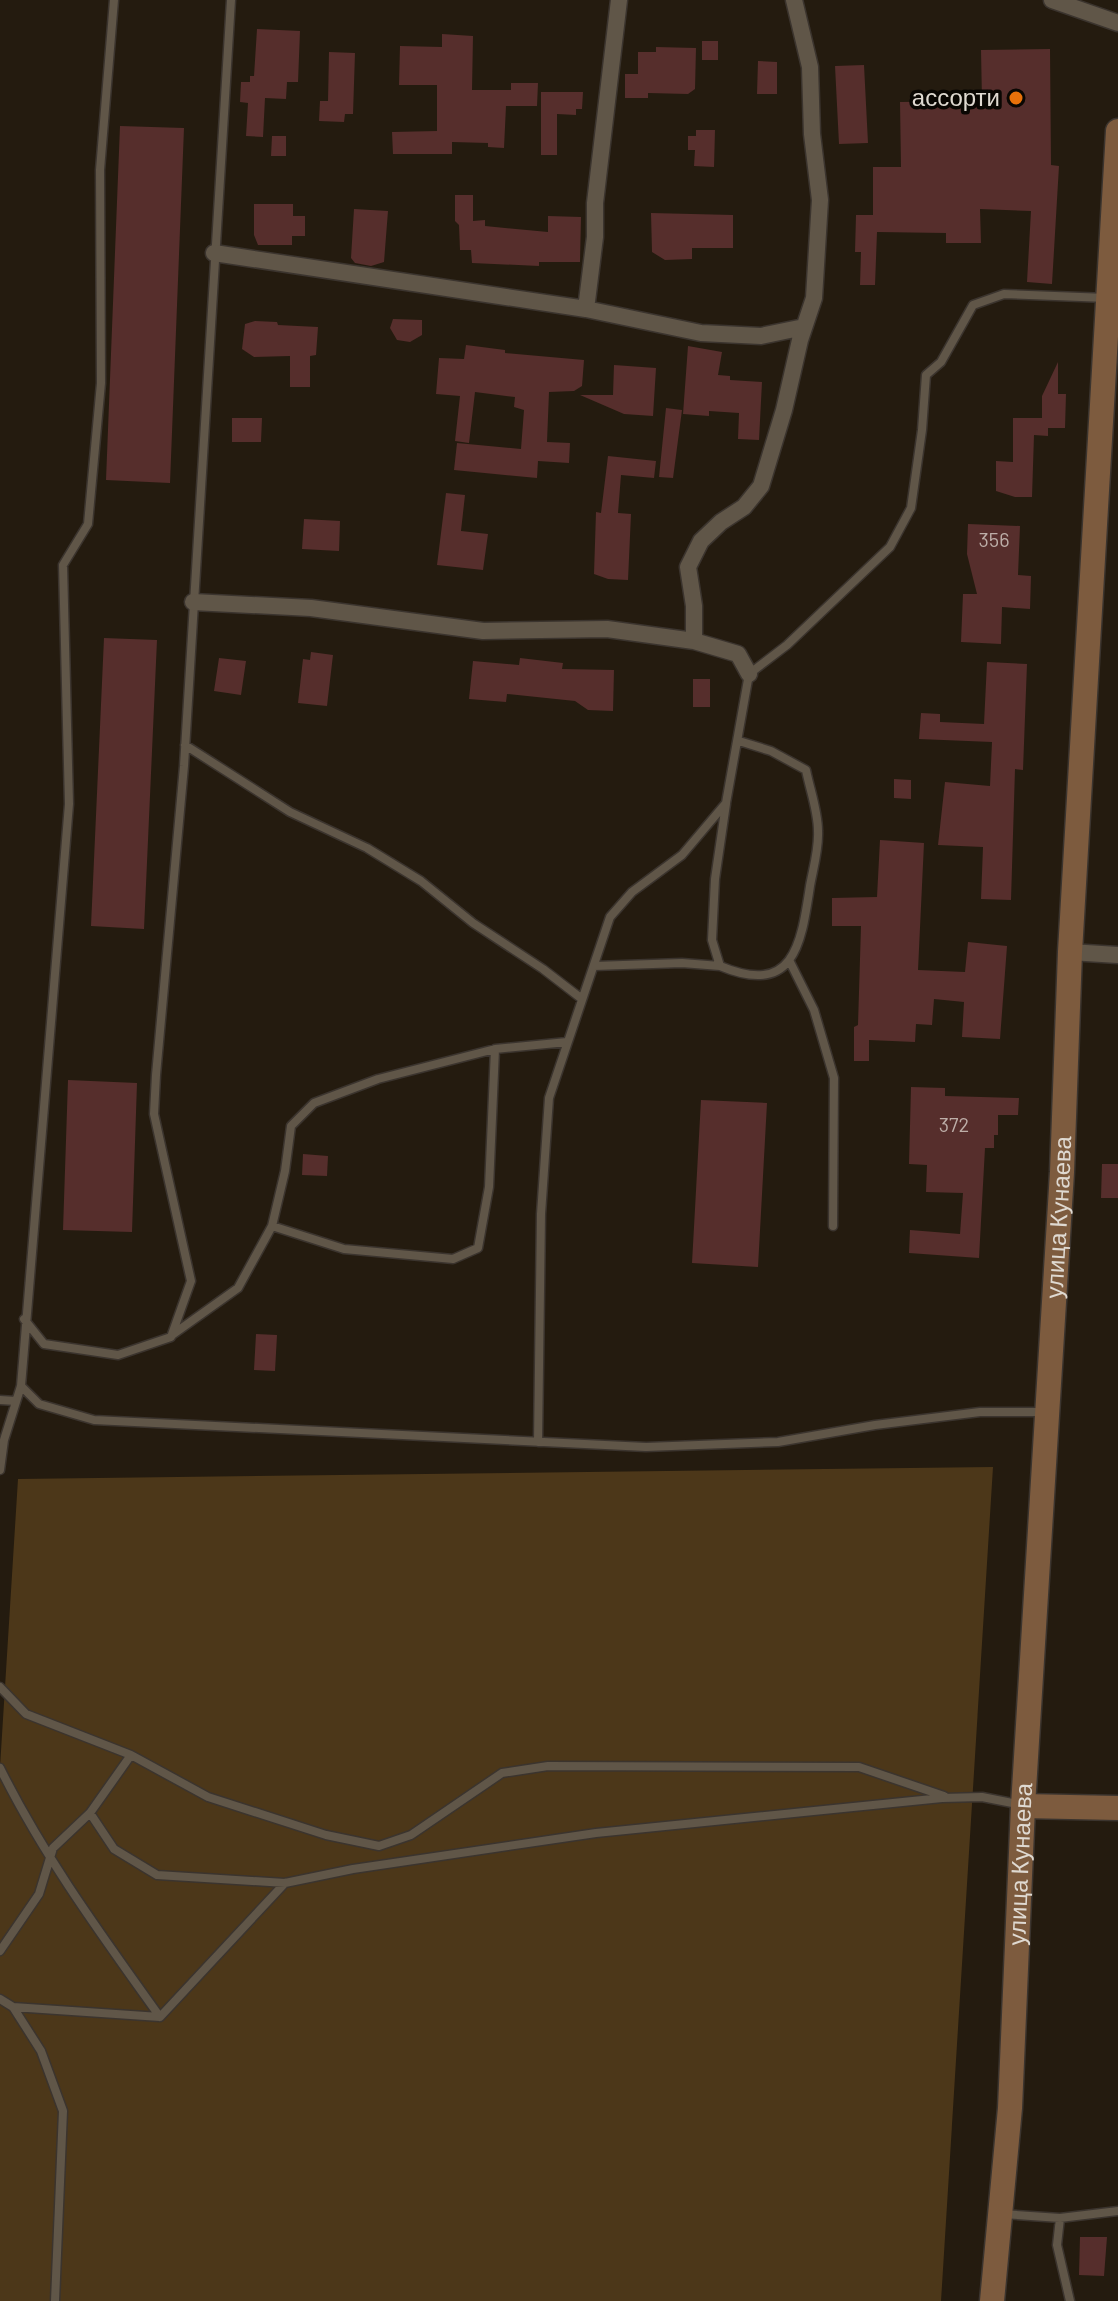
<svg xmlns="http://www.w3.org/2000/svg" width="1118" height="2301" viewBox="0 0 1118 2301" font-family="Barlow,sans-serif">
<rect width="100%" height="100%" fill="#241b0f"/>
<path fill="#4c3719" d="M993,1467L941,2301H0V1767L18,1479Z"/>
<path fill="#562e2c" d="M257,29L300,31L298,82H287L286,99L265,98L263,137L246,136L248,103L240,102L241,82H250V76H254Z
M442,34L473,36L472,90H511V83H538L537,106H506L504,148L488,147V143L452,142V154H393L392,132L437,131V85H399L400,46L442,47Z
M702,41H718V60H702Z
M656,47L696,48L695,89L688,94L648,93V98H625V74H638V52H656Z
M1050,49L1051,165L1059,166L1052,284L1027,282L1031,211L980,209L981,243H946V233L877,232L875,285H860L861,252H855L856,215H873V167H901L900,102L982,101L981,50Z
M329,52L355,53L353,114H345L344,122L319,121L320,101H328Z
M758,61L777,62V94H757Z
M864,65L868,143L839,144L835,66Z
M541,92H583L582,109H576V115L557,114V155H541Z
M120,126L184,128L170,483L106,480Z
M696,130H715L714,167L694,166L695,150H688V136H696Z
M272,136H286V156H271Z
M455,195H473V221L485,220V226L548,232V216L581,217L580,262H539V266L472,263L471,250H460L459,225L455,221Z
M254,204H293V216H305V236H292V245H258L254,235Z
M354,209L388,211L384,262L371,266L355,263L351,258Z
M651,213L733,215V248H692V259L665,260L652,252Z
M393,319L422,320V335L410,342L397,340L390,328Z
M255,321L277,322L278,325L318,327L316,355L310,356V387H290V356L254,357L242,349L245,324Z
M466,345L505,350V353L584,360L582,386L574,391L549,392L547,442L570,443L569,463L538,461L537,478L454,470L457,443L521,449L524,410L514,407L515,397L475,392L469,443L455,441L460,396L436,394L439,358L464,359Z
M688,346L722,352L718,375L730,376V380L762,382L759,440L738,439L739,413L709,411V416L683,414Z
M1058,362V394H1066L1065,428H1048V436L1034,435L1032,497H1015L996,491V461L1013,462V418H1042V396Z
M614,365L656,368L653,416L624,414L580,395H613Z
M666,408L682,410L673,478L659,477Z
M232,418H262L261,442H232Z
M608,456L656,461L654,478L621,475L618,513L631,514L628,580L608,579L594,574L596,512L601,513Z
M446,493L465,495L461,531L488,534L483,570L437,565Z
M304,519L340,521L339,551L302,549Z
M968,524L1020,526L1018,575L1031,576L1030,609L1002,607L1001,644L961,642L963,594H977L967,554Z
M104,638L157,640L144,929L91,926Z
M311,652L333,655L327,706L298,703L303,659L310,660Z
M219,658L246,661L241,695L214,691Z
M520,658L563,663L562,669L614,670L613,711L588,710L575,701L507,694L506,702L469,699L473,661L519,665Z
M987,662L1027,664L1023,770L1015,769L1011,900L981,899L983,847L938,845L945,782L990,786L992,742L919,739L921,713L940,714V722L984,724Z
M693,679H710V707H693Z
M894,779L911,780V799L894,798Z
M880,840L924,843L918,970L965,972L968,942L1007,946L1000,1039L962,1037L964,1002L934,999L932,1025L916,1024L915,1042L869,1040V1061H854V1027L858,1025L861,926H832V898L877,897Z
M68,1080L137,1083L132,1232L63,1230Z
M911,1087L945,1088V1096L1019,1098L1018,1115H998V1135H994V1148H985L979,1258L909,1253L910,1230L960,1234L963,1193L926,1192L927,1165L909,1164Z
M701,1100L767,1103L758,1267L692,1263Z
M303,1154L328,1156L327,1176L302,1175Z
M1102,1164H1118V1198H1101Z
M256,1334L277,1335L275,1371L254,1370Z
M1080,2237H1107L1104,2276L1079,2275Z"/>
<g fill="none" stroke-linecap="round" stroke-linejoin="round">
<defs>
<path id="lane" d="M185,745L290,812L367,848L421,881L473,923L543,969L582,999
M726,804L715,879L712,940L720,966C794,997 801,945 810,886C813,869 819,849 818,831C818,811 810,790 806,770L771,751L739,741
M790,962L814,1010L834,1078L833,1226
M594,966L682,963L720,966
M272,1226L344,1249L453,1259L478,1248L489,1187L495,1049
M24,1319L44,1344L118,1355L171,1337L191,1281L154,1114L156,1075L184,766L231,0
M172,1335L238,1288L272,1226L285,1171L291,1126L314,1103L378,1079L495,1049L567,1042
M21,1386L39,1404L94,1420L646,1447L778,1442L875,1425L980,1412H1043
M0,1400L16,1401
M538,1442L541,1214L549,1098L610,917L632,892L682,855L726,803L749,674L787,645L890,547L911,508L922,430L926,375L941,362L973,305L1004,294L1107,298
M0,1470L4,1440L21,1386L69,804L63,565L88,524L101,383L100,170L114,0
M0,1687L26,1714L131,1755L90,1813L114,1849L157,1875L285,1883L353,1869L596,1833L942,1798L982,1797L1022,1805
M131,1755L208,1797L326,1835L379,1846L411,1835L502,1773L548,1766L859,1767L944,1796
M0,1768C44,1857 103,1937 160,2017
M0,1951L39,1894L53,1848L90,1813
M0,1999L13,2007L41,2051L63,2111L55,2301
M13,2007L160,2017L285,1883
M1003,2214L1060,2218L1118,2211
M1060,2218L1057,2245L1070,2301"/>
<path id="street" d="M1052,0L1118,23
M214,253L586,309L701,333L761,336L804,327
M586,309L595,237V203L619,0
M193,602L311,608L483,631L607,629L694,641L738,654L749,674
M694,641V606L688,567L701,541L721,522L744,507L761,486L784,410L800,340L814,298L820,200L812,134L810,67L794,0
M1070,952L1118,955"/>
<g id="secondary">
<path d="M1023,1806L1118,1808"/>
<path id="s1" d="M992,2301L1010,2108L1023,1806L1062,1172L1070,952L1118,131"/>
</g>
</defs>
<use href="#lane" stroke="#3b342e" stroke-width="11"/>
<use href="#street" stroke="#3b342e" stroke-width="19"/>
<use href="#secondary" stroke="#3b342e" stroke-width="27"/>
<use href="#lane" stroke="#605648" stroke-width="8"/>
<use href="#street" stroke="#605648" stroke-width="16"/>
<use href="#secondary" stroke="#7d5b3e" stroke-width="24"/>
</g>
<circle fill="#e8710a" stroke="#0a0703" stroke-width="3" cx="1016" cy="98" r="8"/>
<g text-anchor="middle" stroke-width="7" stroke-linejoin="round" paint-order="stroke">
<g font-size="20" fill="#bdaea8">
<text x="994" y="547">356</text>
<text x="954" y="1132">372</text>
</g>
<g font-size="24" fill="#dfd9d1" stroke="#0a0703" text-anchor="end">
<text x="1000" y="106">ассорти</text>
</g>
<g font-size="24" fill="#dfd9d1" stroke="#0a0703">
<text dy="8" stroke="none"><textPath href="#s1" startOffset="1086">улица Кунаева</textPath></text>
<text dy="8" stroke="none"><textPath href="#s1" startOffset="438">улица Кунаева</textPath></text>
</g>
</g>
</svg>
